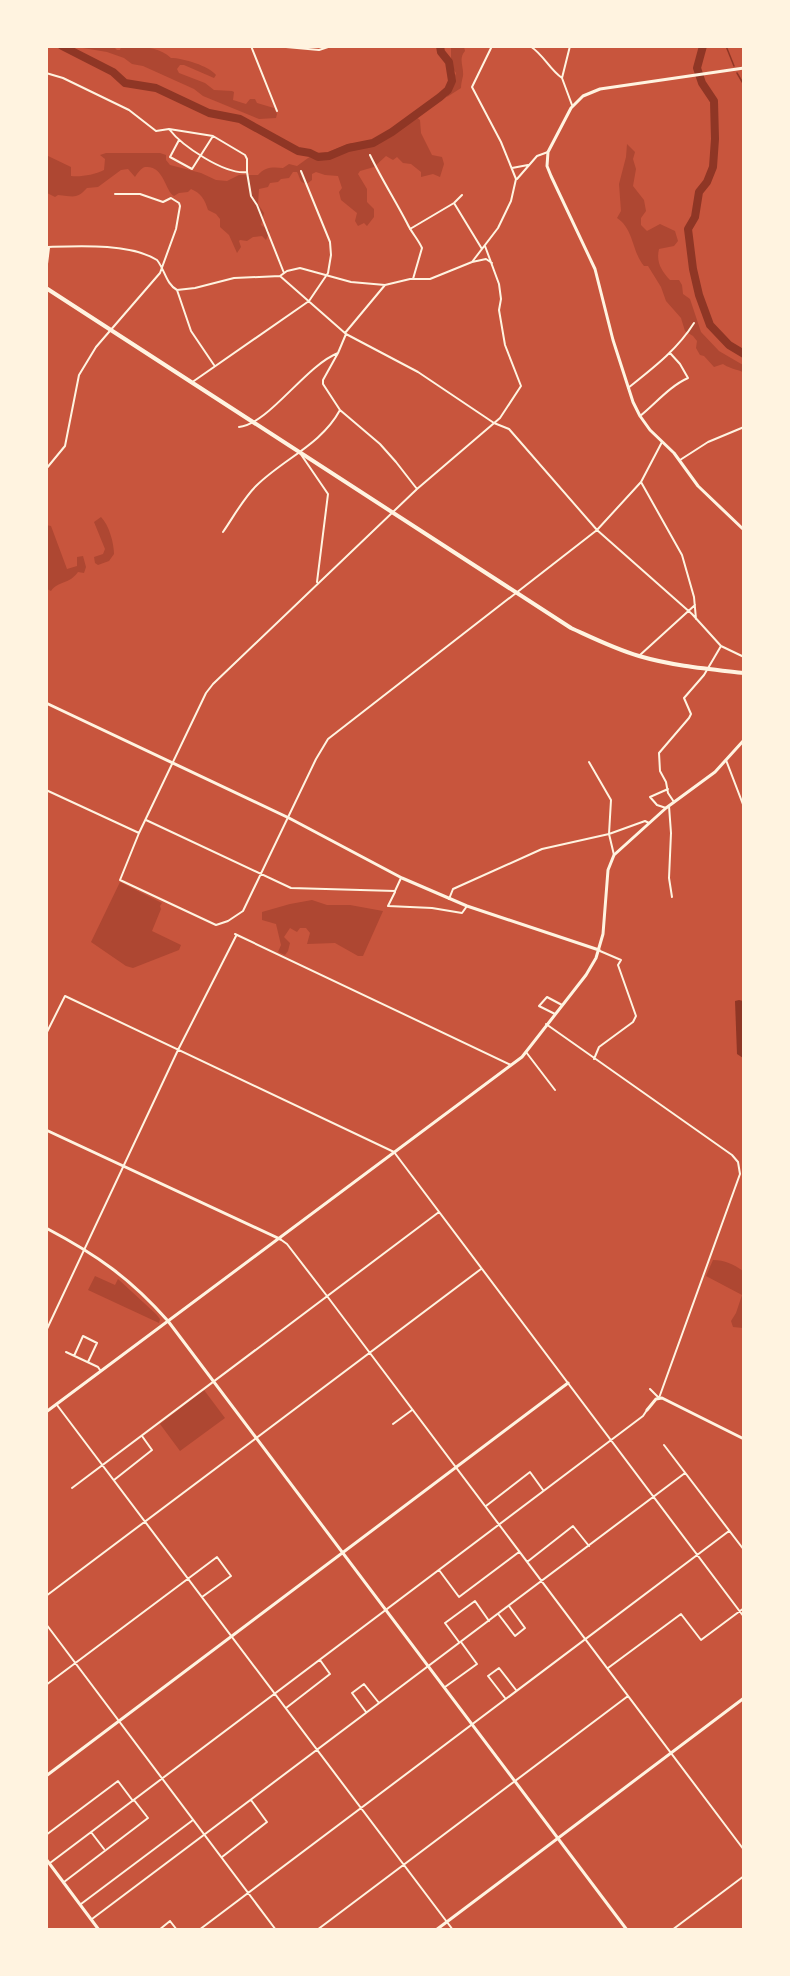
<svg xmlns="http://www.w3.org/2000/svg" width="790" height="1976" viewBox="0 0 790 1976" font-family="'Roboto Condensed',sans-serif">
<rect width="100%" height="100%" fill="#c8553d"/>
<path fill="#ae4732" d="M77,47H114L117,50H120L121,47C138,46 158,46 171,58C183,58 209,66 216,75L214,78L184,65H180L177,69L179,73L205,83L214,90L232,91L234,92L233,100L246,104L250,99H255L257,103L274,108L277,114L276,118L259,119L203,96L194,89L143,66L132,64L124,58L107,52Z
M451,47H464L465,51C458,59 464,66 463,76C462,80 461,84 461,88L447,97L456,73L451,66Z
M415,116L420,120L421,133L432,155L442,157L444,164L440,177L433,174L421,177V172L411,164L403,163L397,157L393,160L386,156L374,167L360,171L358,174L367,189V202L374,209V217L367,226L364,223L358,226L355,221L357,213L341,200L339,192L342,188L338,176L325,175L316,172L312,174V180L308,183C299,184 301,179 297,172H293L289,178L281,179L278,182L270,183L268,187L259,189L258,204L264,213L261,225L270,231L266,240L262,236L253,237L247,241L240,240L239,241L241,247L237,253L229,235L220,227V219L216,214L208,210C205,200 201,193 191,189L188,192L179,193L174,196C165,191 164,165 145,167C141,168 137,174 135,177L128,169L121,170L98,187L87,188C76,200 73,196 58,195L55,197L47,193L46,155L71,167V176C81,177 94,175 104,170L105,159L100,155L106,153H160L166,155V160L170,165L201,173L216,180L227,181L239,175H258C265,167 272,167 283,168L289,164L297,166L315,153L328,152L351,143H368L386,135L390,130Z
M627,144L635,152L633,159L636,169L633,186L644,200L646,211L641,218V225L647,231L660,224L675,231L678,241L674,246L659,249C656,262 661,270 670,280H679L682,285L683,294L690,299L701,332L719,351L743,365V372C738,370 726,367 723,364L714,367L704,356L700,355L696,348L697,341L693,336L685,331L681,318L666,301L661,287L648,266H644C632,252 634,229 617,218L621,211L619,184L626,157Z
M101,517C109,525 114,543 114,554L109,561L98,565L95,563L94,557L103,554L105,549L94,522Z
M46,525L51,526L67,569L77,566V557L83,556L86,567L84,573L78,572C70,584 58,581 51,591L47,589V583Z
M120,882L162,903L160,906L161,909L152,931L181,945L179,950L133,968L126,966L91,942Z
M312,900L327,905H350L383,911L363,956H358L335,943L307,944L310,933L306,928H300L297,932L290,928L284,937L290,943L288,951L285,955L278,952L281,945L276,924L262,920V912L290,904Z
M713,1260C725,1260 733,1264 743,1271V1328L733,1327L731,1321L736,1313L742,1295L706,1276Z
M95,1276L115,1285L118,1279L156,1314L160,1319L159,1323L88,1290Z
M204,1390L225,1418L180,1451L160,1424Z"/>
<path fill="#8f3625" d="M739,1000L743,1001V1058L737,1054L735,1001Z"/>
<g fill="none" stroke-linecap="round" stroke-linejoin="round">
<path stroke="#8f3625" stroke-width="1.5" d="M726,46L734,66
M737,73L744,85"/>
<path stroke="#8f3625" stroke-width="8" d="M62,46L113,72L125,83L156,88L209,113L240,119L298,151L310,153L318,157L329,156L348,148L373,143L392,132L440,97L448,90L452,81L449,62L441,52L440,46
M703,46L697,68L702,83L714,101L715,139L713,167L707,182L699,192L695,217L688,229L693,269L699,295L710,325L729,345L744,354"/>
<path stroke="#fff3e0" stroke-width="2" d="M251,46L277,111
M275,46L319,50L331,46
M530,46C544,55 549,69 562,78
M570,46L562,78L572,105
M46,73L63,78L129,110L156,131L169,129L213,136L245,155L247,159V172C225,175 182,146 169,129
M179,140L170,157L192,169L213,136
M370,155C381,178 395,200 407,223C411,232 418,239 422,248L413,279
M512,168L528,165
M247,172L251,196L257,205L284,273
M517,179L537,156L548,152
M454,203L482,249
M410,229L454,203L462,195
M46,247C78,246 130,243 157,260C165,270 166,284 177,290L191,331L214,365
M472,262L486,259L492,263
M46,272L49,248
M280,276L287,271L300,268L351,282L385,285L410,279H430L472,262L498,228L511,201L516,179L501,142L472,87L492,46
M177,290L195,288L234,278L280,276L346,334L418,372L494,423L509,429L597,530L692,614L721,646L744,657
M345,333L385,285
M346,334L338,353L323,380V384L340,410L380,444L396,462L417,489
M191,383L309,301L328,273L331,255L330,242L301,171
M628,388C653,368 677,350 694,323
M640,416C656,403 670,386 688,378L680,364L670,353
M239,427C269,424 305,366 338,353
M300,453L328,494L317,582
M680,460L708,442L744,427
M46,469L65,446L79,375L96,347L160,273L176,229L180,206L179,203L171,198L163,202L140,194H115
M641,482L682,555L694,597L696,619
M223,532C234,516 243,499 256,486C283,459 321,445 340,410
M640,655L695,605
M726,760L744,807
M589,762L611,800L609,834L614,855
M46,790L139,833L206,693L213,684L417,489L500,418L521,386L505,345L499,310L501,299L499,284L485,246
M674,802L668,793L666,782L660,771L659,753L689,718L691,714L684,698L704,675L721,646
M669,806L671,833L669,878L672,897
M666,808L657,805L650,797L668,789
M146,820L291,888L395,891L401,878
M139,833L120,880L216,925L228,921L243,911L316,759L328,739L597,530L641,482L662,442
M395,892L388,906L432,908L462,913L467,906
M449,899L453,889L542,849L609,834L645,821L649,823
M235,934L511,1065
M555,1014L539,1006L547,997L562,1005
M546,1024L732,1155L738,1162L740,1174L659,1398L650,1389
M46,1034L65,996L394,1152L744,1617
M526,1052L555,1090
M594,1059L599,1047L633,1022L636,1016L618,965L621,960L600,951
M280,1239L287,1244L327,1296L744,1850
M46,1331L178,1050L236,936
M66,1352L98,1367L100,1370
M74,1356L83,1336L97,1343L88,1362
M57,1405L453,1930
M393,1424L412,1410
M664,1445L744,1550
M114,1480L152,1450L142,1436
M72,1488L439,1212
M486,1506L530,1472L543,1490
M527,1562L573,1526L589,1546
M439,1570L459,1597L519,1552
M46,1596L481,1269
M499,1615L515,1636L525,1628L509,1606
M46,1624L276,1930
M459,1642L445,1623L475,1601L489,1621
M608,1668L681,1614L701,1640L744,1608
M46,1685L217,1557L231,1576L202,1597
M445,1687L477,1664L461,1642
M505,1698L488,1676L499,1668L516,1690
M286,1708L330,1674L320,1660
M366,1712L352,1693L364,1684L379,1703
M91,1832L104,1849
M46,1835L118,1781L133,1801
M222,1857L267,1822L251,1800
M50,1863L643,1416L647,1410
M64,1882L148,1818L134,1800
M81,1904L193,1820
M92,1919L685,1473
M159,1930L170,1921L177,1930
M199,1930L729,1531
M317,1930L628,1696
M672,1930L744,1876"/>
<path stroke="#fff3e0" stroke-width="3" d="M744,68L600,89L583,96L571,108L548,152L547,166L551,176L595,269L613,340L633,402L640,416L650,430L674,453L698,486L744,530
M46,703L289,818L402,878L467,906L599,950
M46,1130L280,1239
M46,1228C97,1255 130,1278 168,1321L627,1930
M647,1410L656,1399L662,1398L744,1439
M46,1412L522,1057L586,975L596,958L603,934L608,870L614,855L666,808L715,772L744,740
M46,1776L568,1383
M46,1859L99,1930
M436,1930L744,1698"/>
<path stroke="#fff3e0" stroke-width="4" d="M46,288L571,628C593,638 615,649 639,656C673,666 709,669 744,673"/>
</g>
<rect width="790" height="1976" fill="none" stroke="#fff3e0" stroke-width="96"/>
</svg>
